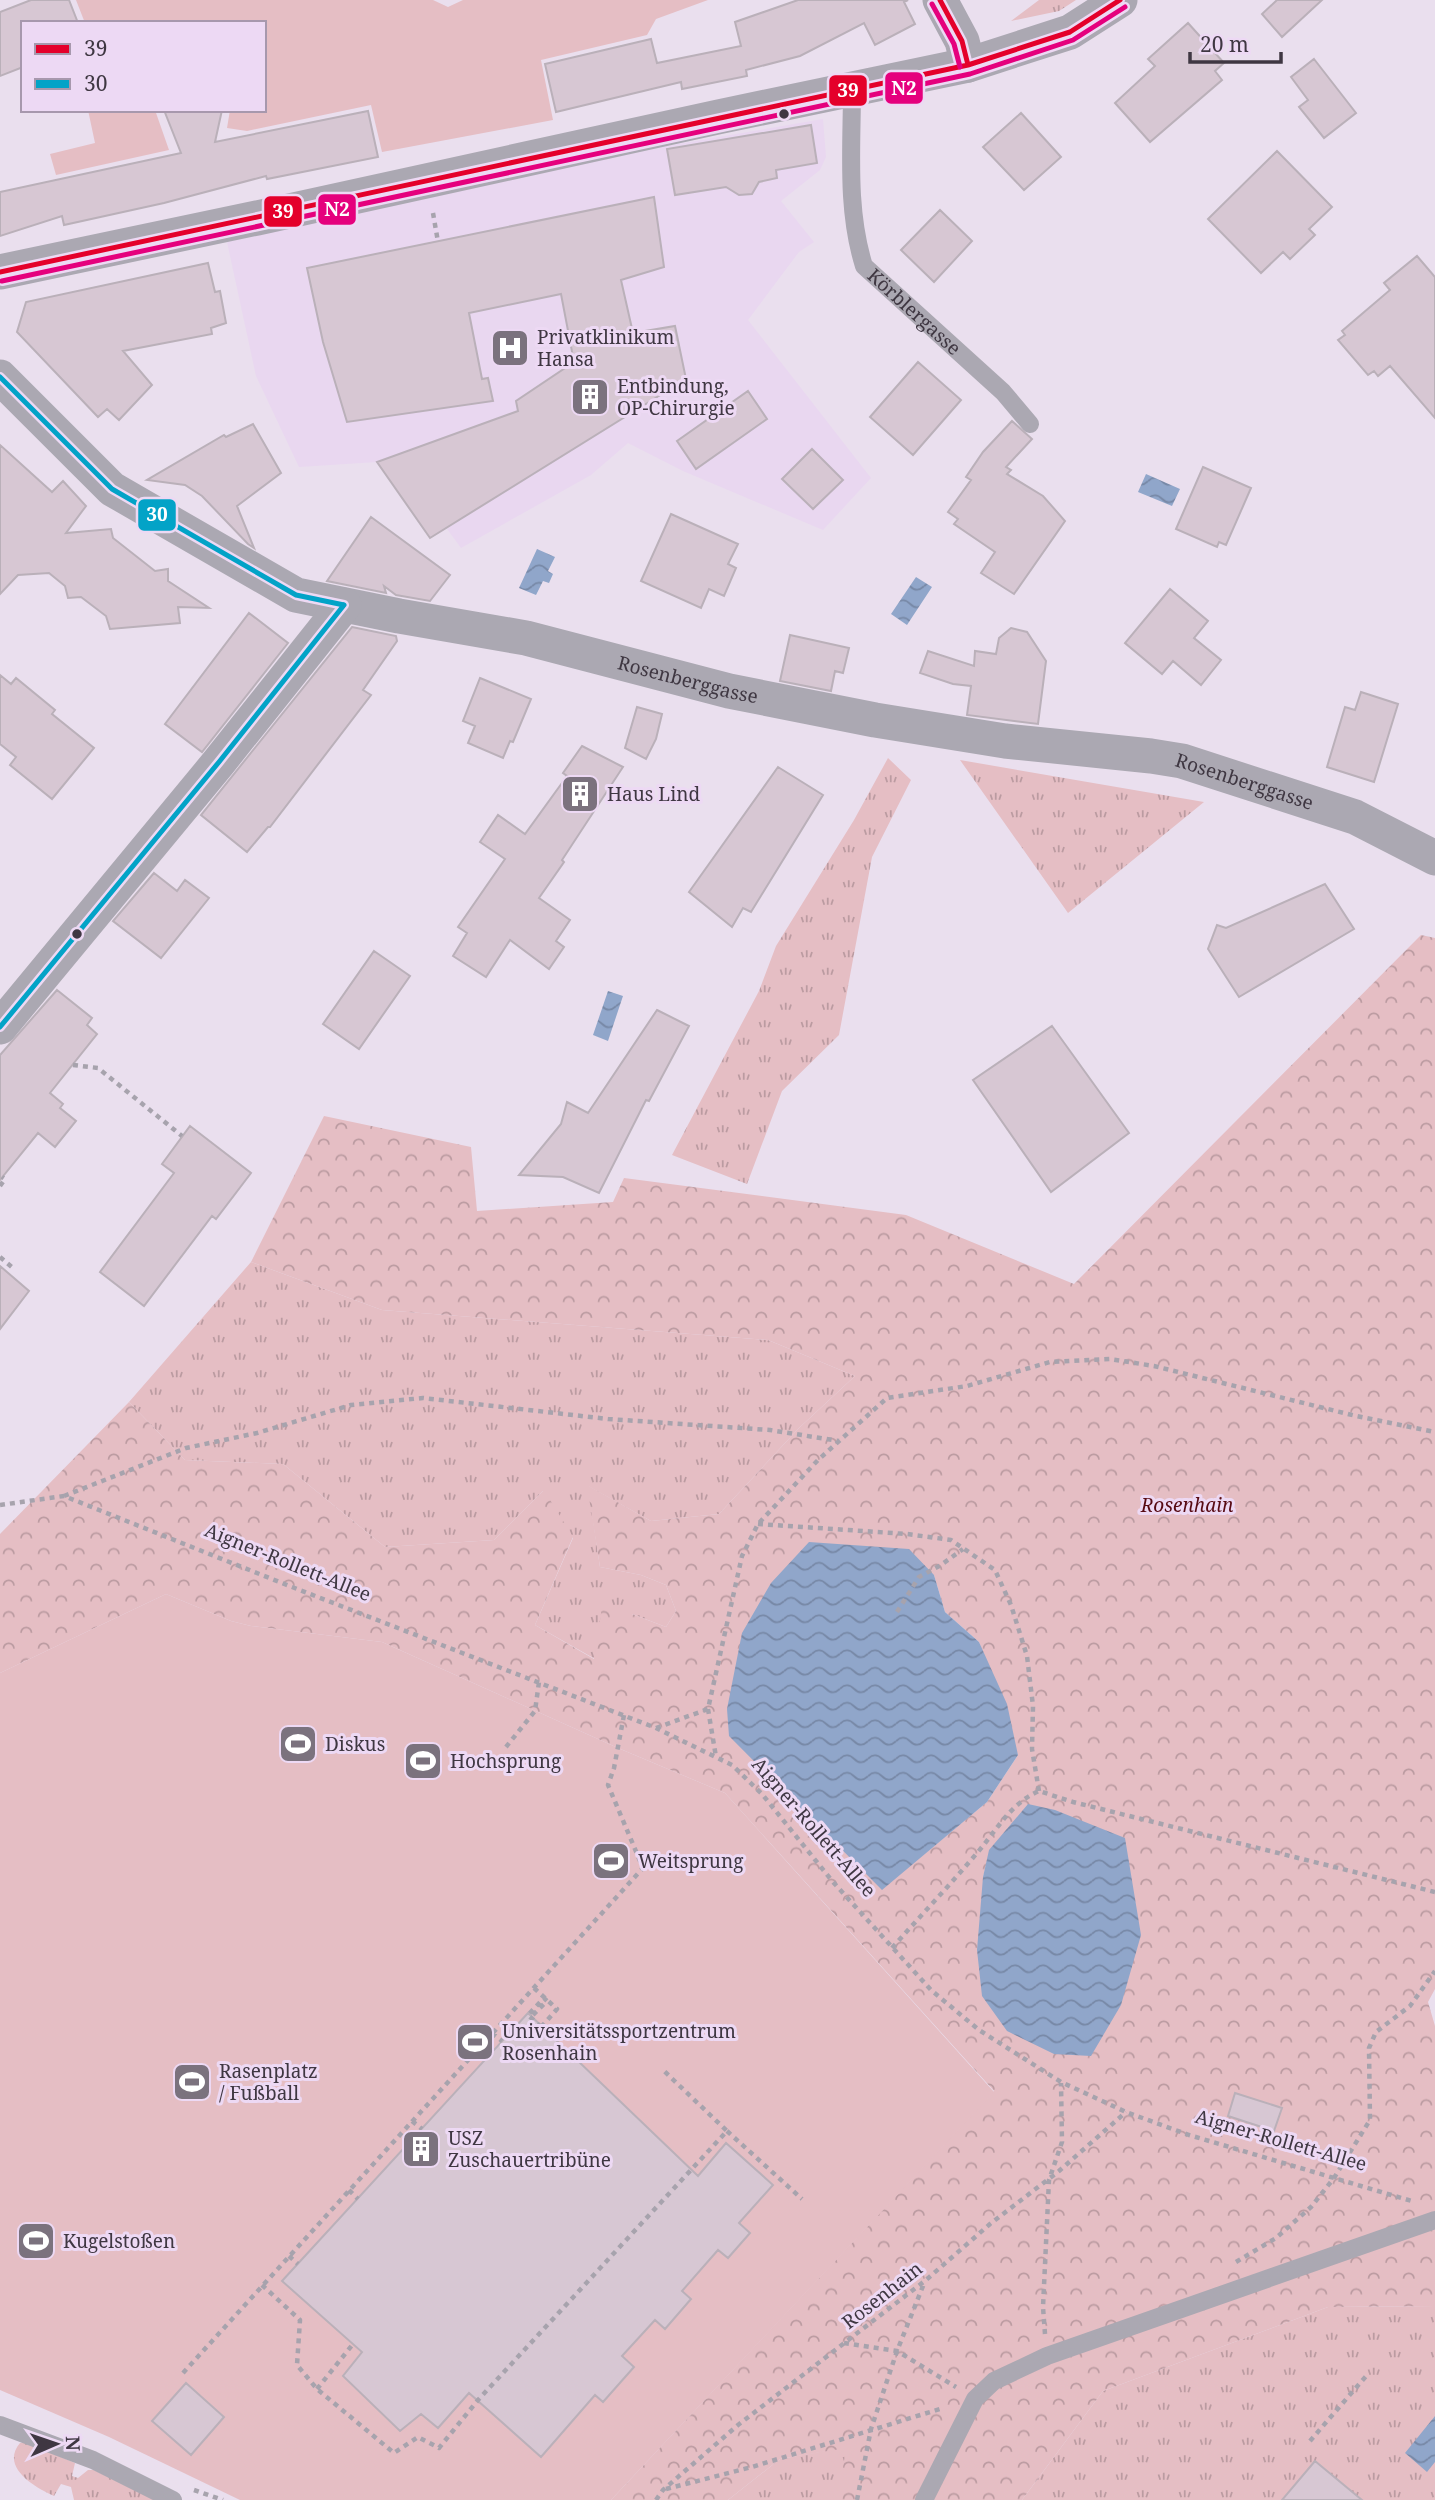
<svg xmlns="http://www.w3.org/2000/svg" width="1435" height="2500" viewBox="0 0 1435 2500" font-family="'Noto Serif',serif">
<defs>
<pattern id="grass-tufts" width="24" height="20" patternUnits="userSpaceOnUse" patternTransform="scale(1.75)"><rect width="24" height="20" fill="#e5bec4"/><path d="M3 7l-1-3M5 7V3M7 7l1-3M15 17l-1-3M17 17v-4M19 17l1-3" fill="none" stroke="#bb9ba1"/></pattern>
<pattern id="forest-crowns" width="20" height="18" patternUnits="userSpaceOnUse" patternTransform="scale(1.75)"><rect width="20" height="18" fill="#e5bec4"/><path d="M2 6a3 3 0 1 1 6 0M12 15a3 3 0 1 1 6 0" fill="none" stroke="#bb9ba1"/></pattern>
<pattern id="water-waves" width="16" height="10" patternUnits="userSpaceOnUse" patternTransform="scale(1.75)"><rect width="16" height="10" fill="#90a6ca"/><path d="M0 5q4-4 8 0t8 0" fill="none" stroke="#7788a6"/></pattern>
</defs>
<rect width="100%" height="100%" fill="#eadfee"/>
<path fill="#e9d7f0" d="M823,119L826,157L820,170L781,201L814,242L799,252L748,320L871,478L823,530L683,471L628,443L591,475L461,548L394,456L377,462L299,467L256,376L227,242L666,146Z"/>
<path fill="url(#grass-tufts)" d="M1039,0H1076L1059,11L1011,21Z
M888,758L911,780L872,857L839,1035L782,1091L747,1184L672,1155L759,991L776,946L854,820Z
M960,760L1204,802L1068,913Z
M251,1262L382,1310L768,1340L855,1376L799,1428L719,1514L651,1521L588,1486L600,1567L641,1575L666,1585L676,1611L666,1627L632,1614L595,1659L535,1625L573,1538L543,1491L494,1540L385,1547L283,1464L185,1460L129,1402Z
M1435,2306V2500H1022L1103,2391L1328,2307Z
M26,2442L75,2463L72,2476L78,2478L88,2470H94L155,2500H74L71,2487L61,2484L54,2496C34,2487 0,2467 20,2443Z
M847,2447L839,2500H728L780,2459Z"/>
<path fill="url(#forest-crowns)" fill-rule="evenodd" d="M1421,935L1435,938V1989L1428,2002L1435,2026V2306L1328,2307L1103,2391L1022,2500H838L846,2448L780,2459L728,2500H611L994,2091L725,1793L618,1748L382,1642L251,1626L231,1621L166,1594L0,1673V1534L129,1402L185,1460L283,1464L385,1547L494,1540L544,1490L573,1537L535,1625L594,1659L602,1607L632,1614L666,1627L676,1611L666,1585L641,1575L600,1567L587,1485L651,1521L719,1514L799,1428L855,1376L768,1340L382,1310L251,1262L324,1116L471,1147L477,1211L613,1202L624,1178L906,1215L1074,1284ZM934,1575L945,1612L979,1642L1018,1755L987,1802L882,1889ZM1011,1826L983,1877L990,1850Z"/>
<path fill="#e5bec4" d="M76,0H433L448,7L463,0H708L656,19L647,35L541,60L553,120L382,152L371,105L247,131L227,128L230,110H264V23H85Z
M88,110H155L169,150L56,175L50,154L95,143Z
M166,1594L231,1621L251,1626L382,1642L618,1748L725,1793L994,2092L611,2500H240L109,2437L0,2390V1673Z"/>
<path fill="url(#water-waves)" d="M1146,474L1180,489L1172,506L1138,492Z
M537,549L555,557L548,571L553,574L549,583L543,581L536,595L519,588Z
M916,577L932,587L907,625L891,614Z
M608,991L623,996L608,1041L593,1035Z
M809,1542L909,1549L934,1575L945,1612L979,1642L1007,1704L1018,1755L987,1802L882,1890L729,1736L727,1709L742,1633L771,1583Z
M1028,1804L1055,1810L1125,1838L1141,1935L1121,2005L1091,2056L1054,2054L1007,2031L982,1996L977,1950L983,1877L989,1850Z
M1435,2416V2462L1427,2472L1405,2453Z"/>
<path fill="#d7c7d3" stroke="#bab0b9" stroke-width="2" d="M31,0H69L78,23H23V67L0,76V12Z
M798,0H908L904,2L915,24L875,45L864,23L800,56L746,70L747,76L682,89L681,82L556,112L545,64L651,39L657,63L741,46L735,22Z
M1277,0H1322L1282,37L1262,14Z
M1188,23L1224,63L1215,71L1222,80L1150,142L1115,103L1155,66L1148,59Z
M1314,59L1356,113L1324,138L1299,107L1308,100L1291,77Z
M164,110H222L215,142L368,111L378,157L267,179L266,176L164,203L64,225L62,216L0,236V192L181,153Z
M1021,113L1061,157L1024,190L983,147Z
M811,125L817,163L776,170L777,178L759,182L752,194L739,195L726,187L675,195L667,149Z
M1277,151L1332,207L1309,229L1315,235L1290,259L1283,252L1261,273L1208,219Z
M654,197L664,267L621,280L633,333L675,326L686,379L430,538L377,462L518,411L516,401L574,362L561,294L469,313L482,379L488,378L493,401L347,422L323,342L307,268Z
M940,210L972,241L934,282L901,250Z
M1417,256L1435,277V418L1390,366L1378,376L1374,371L1368,375L1338,340L1345,335L1342,331L1390,290L1384,283Z
M208,263L215,292L220,291L226,323L211,328L212,334L123,351L152,385L119,420L107,409L98,417L17,332L26,302Z
M918,362L961,400L913,455L870,417Z
M748,391L767,419L696,469L677,441Z
M1012,421L1032,439L1006,467L1011,470L1007,474L1043,496L1065,521L1014,594L981,573L995,552L954,524L958,519L948,512L971,480L966,477L983,452Z
M253,424L281,473L237,506L254,548L248,544L202,496L185,485L147,480L224,435L226,437Z
M0,445L52,492L63,481L86,506L66,533L111,529L113,538L155,571L168,569V581L209,608L178,607L180,623L110,629L106,616L81,597L68,598L65,586L49,573L18,575L0,594Z
M812,449L843,480L813,509L782,479Z
M1203,467L1251,488L1226,545L1219,542L1217,547L1176,529Z
M671,514L738,544L728,564L736,568L724,596L709,589L701,608L641,581Z
M371,517L450,575L430,601L396,595L384,586L386,593L327,581Z
M1170,589L1208,621L1194,638L1221,660L1201,685L1173,661L1162,674L1125,643Z
M249,613L288,643L202,752L165,724Z
M352,627L396,636L397,641L363,690L371,695L270,827H268L247,852L201,815Z
M1011,628L1027,632L1046,661L1038,724L967,715L971,686L953,684L920,673L928,651L974,666L975,651L996,654L999,638Z
M790,635L849,648L843,673L835,671L831,691L780,681Z
M0,675L11,684L16,678L55,710L52,714L94,748L52,799L10,765L16,757L0,744Z
M480,678L531,699L513,742L510,741L503,758L468,743L475,726L463,721Z
M1361,692L1398,704L1374,782L1327,767L1345,707L1355,710Z
M637,707L662,714L656,739L646,759L625,748Z
M582,746L623,767L562,860L564,862L539,898L570,920L556,941L564,947L549,969L510,940L486,977L453,956L467,933L458,927L505,859L480,842L498,815L525,834L567,776L563,773Z
M778,767L823,795L751,912L743,908L732,927L689,892Z
M154,873L177,891L185,880L209,898L161,958L113,921Z
M1325,884L1354,929L1239,997L1208,949L1217,925L1226,928Z
M374,951L410,976L359,1049L323,1024Z
M57,990L92,1018L87,1025L97,1034L50,1093L63,1104L60,1108L76,1121L55,1147L38,1133L0,1180V1055Z
M657,1010L689,1026L649,1101L646,1100L599,1193L563,1177L519,1175L561,1124L567,1102L588,1113Z
M1052,1026L1129,1133L1051,1192L973,1080Z
M190,1126L251,1173L216,1219L212,1216L144,1306L100,1272L174,1173L162,1164Z
M0,1266L29,1291L0,1329Z
M528,2013L698,2176L726,2143L773,2185L739,2223L750,2233L728,2258L718,2250L682,2291L691,2299L665,2329L655,2320L622,2356L634,2367L603,2402L595,2395L541,2457L469,2393L438,2428L421,2414L400,2431L343,2376L362,2352L282,2281Z
M1235,2093L1282,2108L1274,2131L1228,2116Z
M186,2383L224,2417L191,2455L152,2421Z
M1315,2461L1362,2500H1282Z"/>
<g fill="none" stroke-linecap="round" stroke-linejoin="round">
<path stroke="#a7a3ad" stroke-width="4.5" stroke-dasharray="5 5" stroke-linecap="butt" d="M433,213L438,242
M73,1065L98,1068L182,1136
M0,1186L5,1179L2,1177
M0,1257L13,1268
M64,1496L186,1448L257,1433L351,1405L423,1398L608,1419L770,1430L839,1441
M0,1505L64,1496L292,1587L656,1728L732,1765L762,1794L833,1882L931,1990L979,2030L1061,2082L1126,2112L1189,2135L1415,2202
M758,1524L907,1534L951,1540L995,1570L1011,1605L1027,1656L1033,1706L1032,1749L1039,1791
M897,1612L919,1577L941,1565L963,1549
M708,1709L716,1757
M656,1728L708,1709L742,1556L758,1524L818,1460L887,1398L967,1386L1050,1362L1110,1359L1154,1366L1356,1416L1435,1432
M506,1747L535,1711L539,1682
M892,1948C922,1914 953,1882 982,1847C999,1826 1013,1802 1039,1791L1073,1802L1435,1892
M534,1988L557,2009L542,2026
M533,2015L547,2001L544,1998L528,2015L541,2027
M502,2023L511,2031
M492,2033L502,2041
M412,2121L422,2129
M727,2131L802,2199
M349,2190L358,2199
M289,2256L298,2264
M1236,2262L1276,2238L1311,2207L1334,2178L1370,2120L1369,2048L1376,2032L1410,2006L1435,1971
M262,2285L300,2320L297,2365L317,2389L394,2453L418,2437L439,2448L478,2400L727,2131L663,2070
M1045,2334L1043,2307L1049,2180L1062,2142L1061,2083
M844,2343L897,2351L956,2387
M183,2373L643,1868L608,1785L614,1768L624,1715
M317,2389L353,2344
M1310,2441L1367,2375
M666,2489L752,2467L943,2408
M194,2490L223,2500
M656,2500L663,2490L738,2425L926,2280L990,2224L1059,2171L1126,2112
M857,2500L871,2429L897,2351L925,2281"/>
<g stroke="#aba8b2" stroke-width="18">
<path id="s1" d="M852,88C852,147 846,209 864,266L1003,392L1030,424"/>
<path d="M0,2425L93,2460L173,2500"/>
<path d="M924,2500L975,2399L994,2381L1047,2356L1435,2220"/>
</g>
<g stroke="#aba8b2" stroke-width="35">
<path d="M940,0L962,41L968,65"/>
<path d="M0,272L257,218L718,117L968,65L1070,32L1120,0"/>
<path id="s2" d="M0,377L112,489L296,595L399,616L526,638L729,691L875,720L1005,741L1151,756L1182,761L1355,817L1435,858"/>
<path d="M0,1027L219,762L344,605"/>
</g>
<defs>
<path id="bus-1" d="M940,0L962,41L968,65
M0,272L968,65L1070,32L1120,0"/>
<path id="bus-2" d="M0,377L112,489L296,595L344,605
M0,1027L219,762L344,605"/>
<path id="bus-3" d="M932,4L954,44L960,67
M2,281L970,74L1073,40L1125,7"/>
</defs>
<use href="#bus-1" stroke="#edd9f4" stroke-width="10"/>
<use href="#bus-2" stroke="#edd9f4" stroke-width="10"/>
<use href="#bus-3" stroke="#edd9f4" stroke-width="10"/>
<use href="#bus-1" stroke="#e4002b" stroke-width="5"/>
<use href="#bus-2" stroke="#03a3c7" stroke-width="5"/>
<use href="#bus-3" stroke="#e5007d" stroke-width="5"/>
</g>
<defs>
<symbol id="hospital-square" viewBox="-11 -11 22 22"><rect x="-9" y="-9" width="18" height="18" rx="4" fill="#7b727e" stroke="#edd9f4"/><path d="M-5-5h3v3.5h4V-5h3V5h-3V1.5h-4V5h-3Z" fill="#fff"/></symbol>
<symbol id="building-square" viewBox="-11 -11 22 22"><rect x="-9" y="-9" width="18" height="18" rx="4" fill="#7b727e" stroke="#edd9f4"/><path d="M-4-6H4V6H1V3H-1V6H-4ZM-2.5-4.3h1.7v1.8h-1.7ZM.8-4.3h1.7v1.8H.8ZM-2.5-1h1.7V.8h-1.7ZM.8-1h1.7V.8H.8Z" fill="#fff"/></symbol>
<symbol id="stadium-square" viewBox="-11 -11 22 22"><rect x="-9" y="-9" width="18" height="18" rx="4" fill="#7b727e" stroke="#edd9f4"/><path d="M0-5a6.5 5 0 1 0 0 10a6.5 5 0 1 0 0-10ZM-3.5-1.8h7v3.6h-7Z" fill="#fff"/></symbol>
</defs>
<g fill-rule="evenodd">
<use href="#hospital-square" x="488" y="326" width="44" height="44"/>
<use href="#building-square" x="568" y="375" width="44" height="44"/>
<use href="#building-square" x="558" y="772" width="44" height="44"/>
<use href="#stadium-square" x="276" y="1722" width="44" height="44"/>
<use href="#stadium-square" x="401" y="1739" width="44" height="44"/>
<use href="#stadium-square" x="589" y="1839" width="44" height="44"/>
<use href="#stadium-square" x="453" y="2020" width="44" height="44"/>
<use href="#stadium-square" x="170" y="2060" width="44" height="44"/>
<use href="#building-square" x="399" y="2127" width="44" height="44"/>
<use href="#stadium-square" x="14" y="2219" width="44" height="44"/>
</g>
<g fill="#3f3742" stroke="#edd9f4" stroke-width="2.5">
<circle cx="784" cy="114" r="6"/>
<circle cx="77" cy="934" r="6"/>
</g>
<g text-anchor="middle" stroke-width="6" stroke-linejoin="round" paint-order="stroke">
<g font-size="19" fill="#3f3742" stroke="#edd9f4">
<text dy="7" stroke="none"><textPath href="#s1" startOffset="247">Körblergasse</textPath></text>
<text dy="7" stroke="none"><textPath href="#s2" startOffset="772">Rosenberggasse</textPath></text>
<text dy="7" stroke="none"><textPath href="#s2" startOffset="1339">Rosenberggasse</textPath></text>
<text transform="translate(288 1562) rotate(22)" y="7">Aigner-Rollett-Allee</text>
<text transform="translate(814 1827) rotate(49)" y="7">Aigner-Rollett-Allee</text>
<text transform="translate(1281 2140) rotate(16)" y="7">Aigner-Rollett-Allee</text>
<text transform="translate(882 2295) rotate(-38)" y="7">Rosenhain</text>
</g>
<g font-size="19" fill="#3f3742" stroke="#edd9f4" text-anchor="start">
<text x="537" y="344">Privatklinikum<tspan x="537" dy="22">Hansa</tspan></text>
<text x="617" y="393">Entbindung,<tspan x="617" dy="22">OP-Chirurgie</tspan></text>
<text x="607" y="801">Haus Lind</text>
<text x="325" y="1751">Diskus</text>
<text x="450" y="1768">Hochsprung</text>
<text x="638" y="1868">Weitsprung</text>
<text x="502" y="2038">Universitätssportzentrum<tspan x="502" dy="22">Rosenhain</tspan></text>
<text x="219" y="2078">Rasenplatz<tspan x="219" dy="22">/ Fußball</tspan></text>
<text x="448" y="2145">USZ<tspan x="448" dy="22">Zuschauertribüne</tspan></text>
<text x="63" y="2248">Kugelstoßen</text>
</g>
<g font-size="19" font-style="italic" fill="#570a13" stroke="#edd9f4">
<text x="1187" y="1512">Rosenhain</text>
</g>
</g>
<g stroke="#edd9f4" stroke-width="2.5">
<rect x="884" y="71" width="40" height="34" rx="7" fill="#e5007d"/>
<rect x="828" y="74" width="40" height="33" rx="7" fill="#e4002b"/>
<rect x="317" y="193" width="40" height="33" rx="7" fill="#e5007d"/>
<rect x="263" y="195" width="40" height="33" rx="7" fill="#e4002b"/>
<rect x="137" y="498" width="40" height="34" rx="7" fill="#03a3c7"/>
</g>
<g font-size="19" text-anchor="middle" font-weight="bold" fill="#fff">
<text x="904" y="95">N2</text>
<text x="848" y="97">39</text>
<text x="337" y="216">N2</text>
<text x="283" y="218">39</text>
<text x="157" y="521">30</text>
</g>
<rect x="21" y="21" width="245" height="91" fill="#edd9f4" stroke="#a798ad" stroke-width="2"/>
<rect x="35" y="44" width="35" height="10" fill="#e4002b" stroke="#a798ad" stroke-width="2"/>
<text x="84" y="56" font-size="21" fill="#3f3742">39</text>
<rect x="35" y="79" width="35" height="10" fill="#03a3c7" stroke="#a798ad" stroke-width="2"/>
<text x="84" y="91" font-size="21" fill="#3f3742">30</text>
<g transform="translate(56 2444) rotate(88)" stroke="#edd9f4" stroke-width="5" paint-order="stroke">
<path d="M0-5L12 26L0 18L-12 26Z" fill="#3f3742"/>
<text y="-10" font-size="19" font-weight="bold" text-anchor="middle" fill="#3f3742">N</text>
</g>
<path d="M1190 52v10h91v-10" fill="none" stroke="#3f3742" stroke-width="3.5"/>
<text x="1200" y="52" font-size="21" fill="#3f3742" stroke="#edd9f4" stroke-width="5" paint-order="stroke">20 m</text>
</svg>
